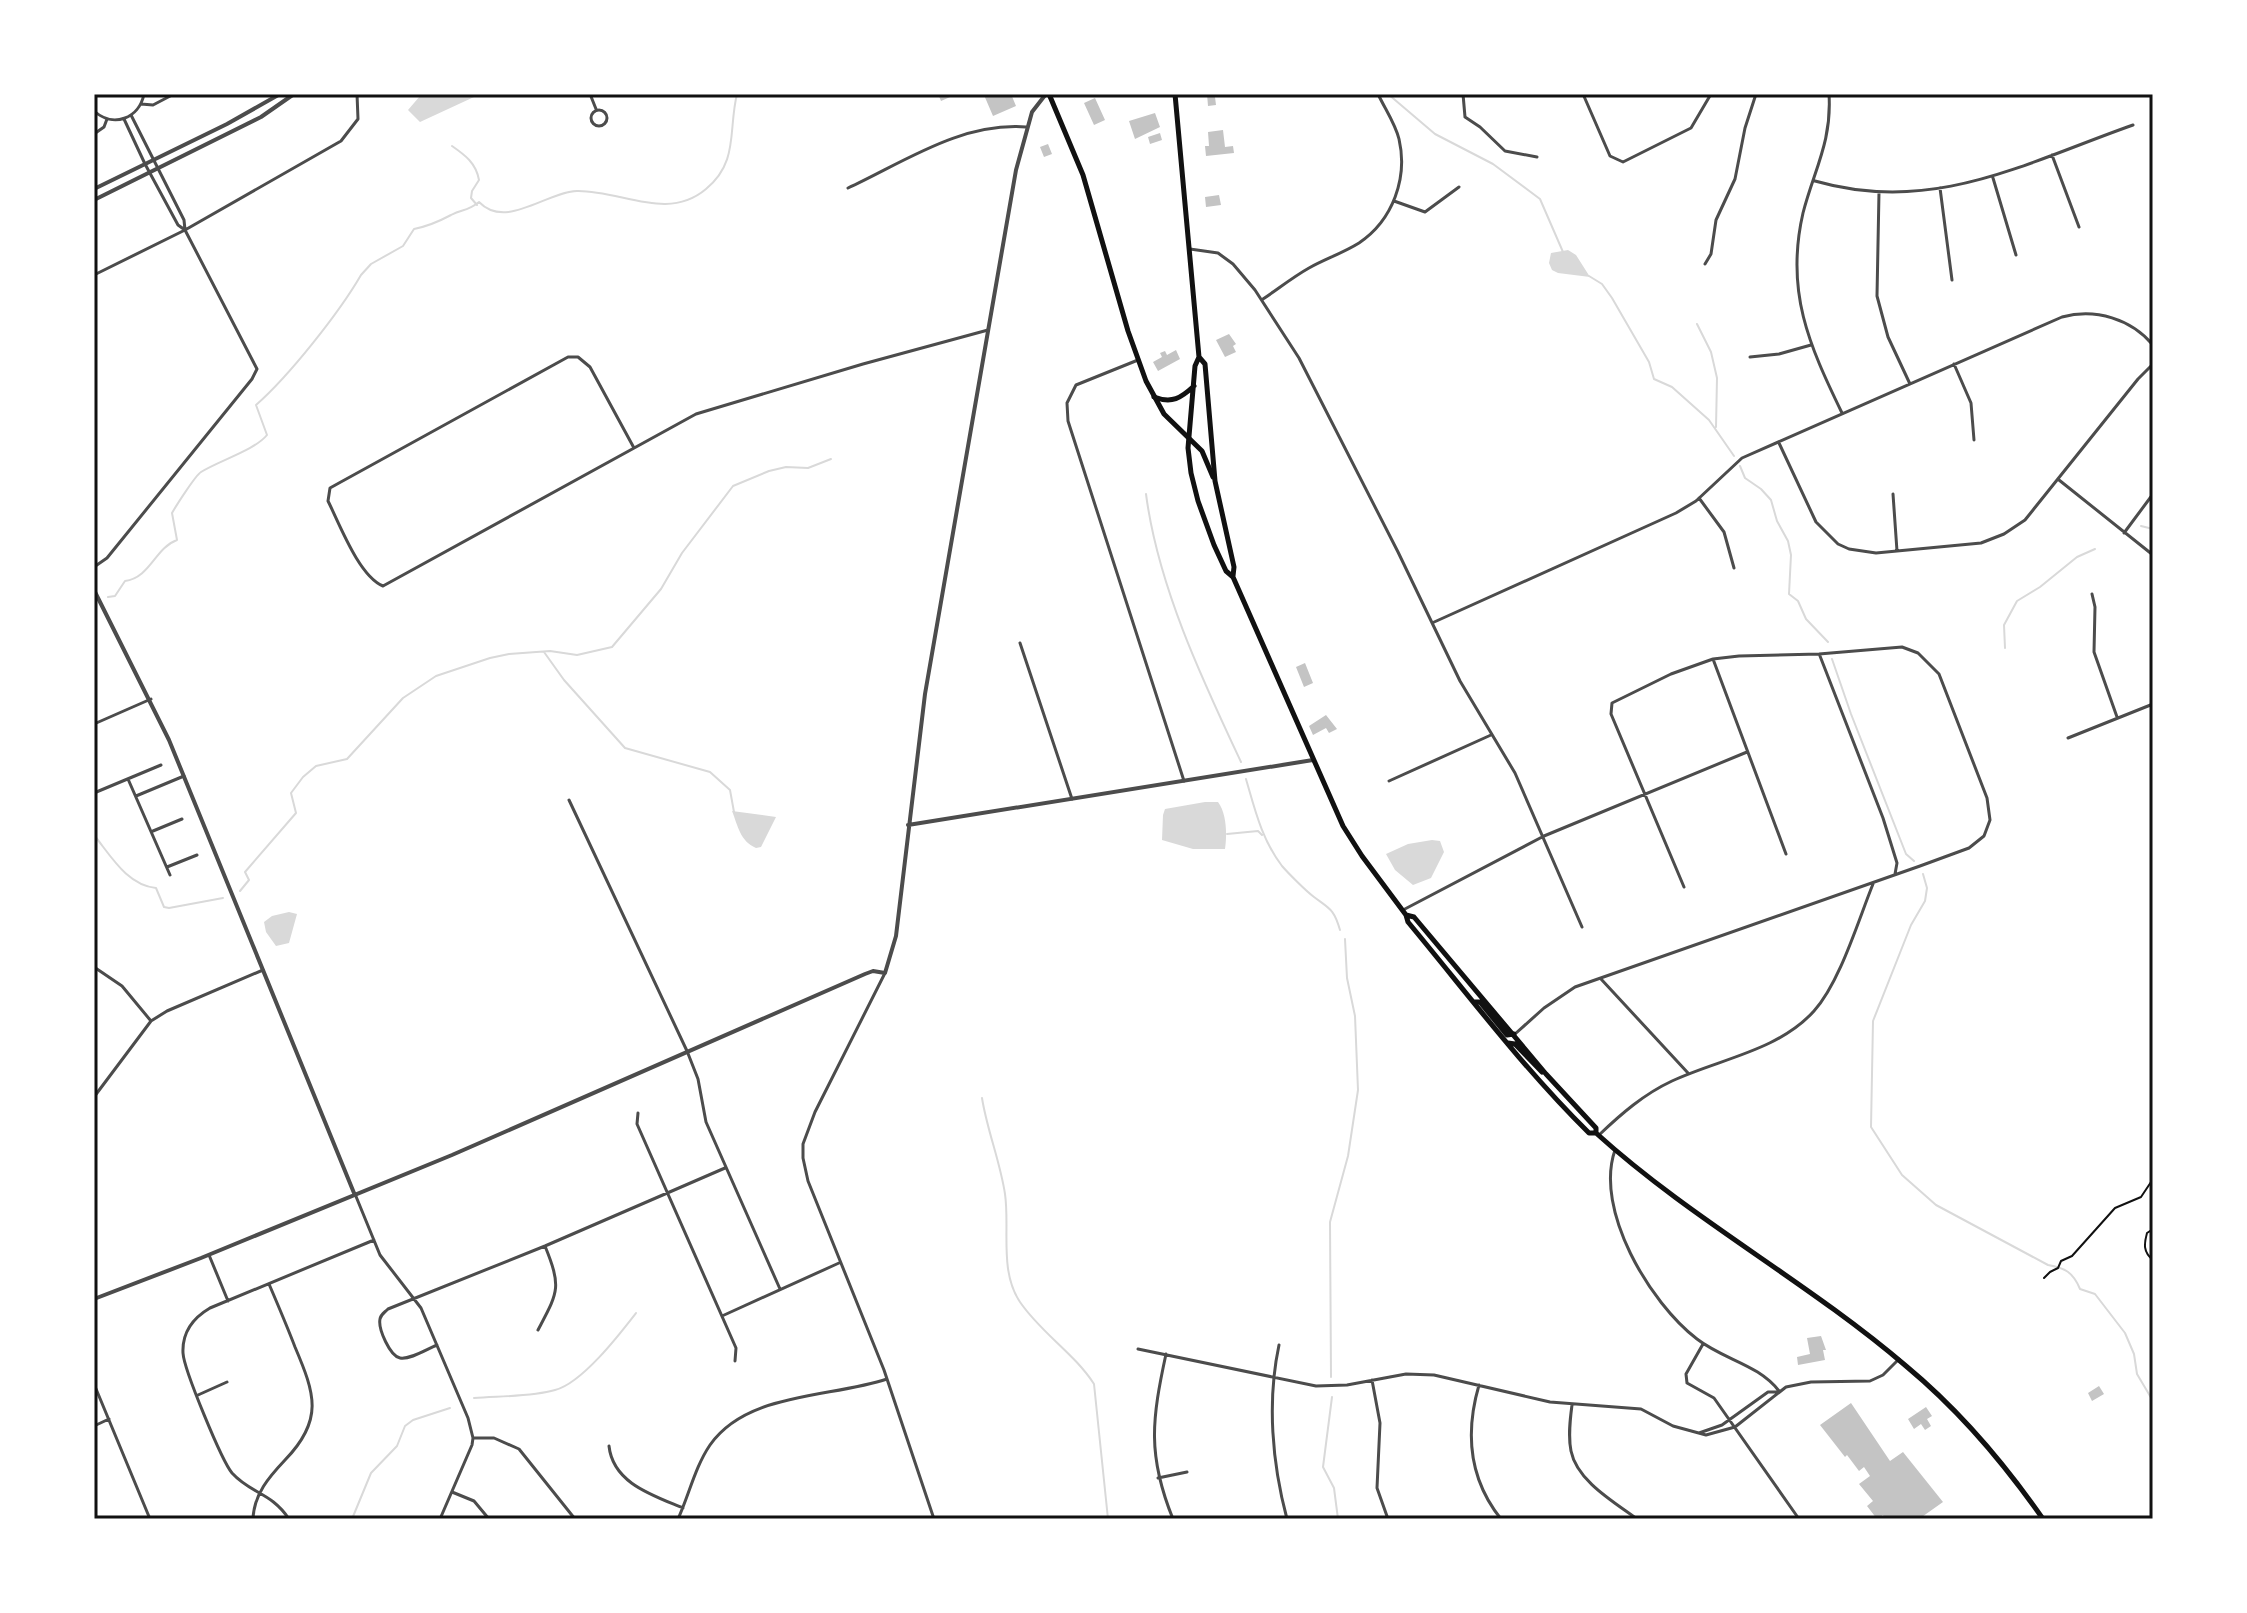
<svg xmlns="http://www.w3.org/2000/svg" width="2247" height="1613" viewBox="0 0 2247 1613" font-family="'Titillium Web',sans-serif">
<rect width="100%" height="100%" fill="#fff"/>
<path fill="#d9d9d9" d="M419,94H474V97L420,122L408,110L420,96Z
M1568,250L1576,255L1590,277L1558,273L1552,270L1549,263L1551,253Z
M1205,802H1218C1227,814 1227,835 1225,849H1193L1162,840L1163,815L1165,809Z
M732,811L776,817L761,847L756,848C740,841 738,826 732,811Z
M1432,840L1440,841L1444,852L1431,878L1413,885L1395,870L1386,854L1408,844Z
M289,912L297,914L289,943L276,946L266,932L264,922L272,916Z"/>
<g fill="none" stroke-linecap="round" stroke-linejoin="round">
<path stroke="#d9d9d9" stroke-width="2" d="M1388,94L1435,134L1493,164L1540,199L1563,252
M452,146C465,155 476,163 479,180L472,191L471,198L477,205
M1589,276L1602,284L1612,298L1649,362L1654,379L1672,387L1709,420L1734,456
M1697,324L1711,352L1717,378L1716,427
M1740,466L1745,478L1761,489L1771,500L1777,521L1788,541L1791,555L1789,594L1798,601L1806,619L1828,642
M1146,494C1158,586 1202,679 1241,762
M2141,526L2153,529
M108,597L115,596L125,581C150,578 155,548 177,540L172,513C176,506 195,476 201,472C218,461 255,450 267,435L256,405C289,376 339,313 361,275L371,264L403,246L414,229C429,226 438,222 451,215C463,208 465,213 479,202C506,230 546,192 577,191C621,190 667,222 706,189C739,162 728,130 737,94
M2005,648L2004,625L2017,601L2040,587L2077,557L2095,549
M544,652L564,680L625,748L710,772L730,790L734,812
M1832,659L1851,714L1906,854L1914,861
M1246,779C1255,810 1262,840 1282,866C1289,874 1306,891 1314,897C1330,909 1334,909 1340,930
M1227,834L1258,831L1262,835
M94,835C111,856 127,885 156,888L164,907L169,908L223,898
M1923,874L1927,888L1925,901L1911,925L1873,1021L1871,1127L1902,1175L1936,1205L2048,1265C2065,1268 2073,1272 2080,1289L2095,1294L2125,1333L2134,1354L2137,1374L2153,1401
M240,891L249,880L245,872L296,813L291,793L303,777L316,766L347,759L403,698L436,676L490,658L509,654L550,651L577,655L612,647L661,589L682,553L733,486L769,471L786,467L808,468L831,459
M982,1098C987,1130 1000,1161 1005,1194C1010,1228 999,1271 1020,1302C1041,1333 1074,1353 1094,1384L1108,1519
M1331,1377L1330,1222L1348,1156L1358,1090L1355,1016L1347,978L1345,939
M1332,1397L1323,1467L1334,1488L1338,1519
M474,1398C498,1396 531,1397 555,1390C582,1383 619,1335 636,1313
M352,1519L371,1473L397,1446L405,1426L413,1420L450,1408"/>
</g>
<path fill="#c4c4c4" d="M938,94H957L941,101Z
M987,94H1011L1016,106L993,116L984,95Z
M1207,94H1223V96L1215,97L1216,105L1208,106Z
M1095,98L1105,120L1094,125L1084,103Z
M1155,113L1160,127L1135,139L1129,121Z
M1223,130L1225,147L1233,146L1234,153L1206,156L1205,146H1209L1208,132Z
M1160,133L1162,140L1150,144L1148,137Z
M1048,144L1052,154L1044,157L1040,147Z
M1219,195L1221,205L1206,207L1205,197Z
M1229,334L1236,344L1233,346L1236,352L1225,357L1216,340Z
M1176,350L1180,359L1158,371L1153,362L1162,357L1160,353L1165,351L1167,355Z
M1305,663L1313,683L1304,687L1296,667Z
M1326,715L1337,729L1329,733L1326,728L1313,735L1309,726Z
M1821,1336L1826,1350H1823L1825,1360L1798,1365L1797,1357L1810,1354L1807,1338Z
M2099,1386L2104,1394L2092,1401L2088,1393Z
M1851,1403L1890,1461L1903,1452L1943,1502L1919,1519H1885L1883,1515L1877,1519L1867,1506L1873,1501L1859,1484L1870,1476L1864,1467L1859,1471L1847,1455L1845,1457L1820,1425Z
M1926,1407L1932,1416L1927,1419L1931,1426L1925,1430L1921,1424L1914,1429L1908,1419Z"/>
<g fill="none" stroke-linecap="round" stroke-linejoin="round">
<path stroke="#111" stroke-width="2" d="M2153,1229L2147,1233C2144,1244 2143,1252 2153,1260
M2044,1278L2050,1272L2058,1268L2061,1261L2072,1256L2115,1208L2141,1197L2153,1179"/>
<path stroke="#4c4c4c" stroke-width="3" d="M590,94L596,109
M1463,94L1465,117L1480,127L1505,151L1537,157
M1583,94L1610,156L1623,162L1691,128L1711,94
M1829,94C1832,142 1814,170 1803,213C1785,291 1809,345 1842,413
M141,104L153,105L174,94
M591 118a8 8 0 1 1 16 0a8 8 0 1 1-16 0Z
M94,111C113,128 139,119 144,94
M124,119L145,164L178,225L185,230
M94,134L104,127L107,119
M2052,155L2079,227
M1993,178L2016,255
M1815,181C1933,215 2025,163 2133,125
M848,188C904,162 961,122 1026,127
M1940,188L1952,280
M1879,192L1877,296L1888,337L1910,384
M1394,201L1425,212L1459,187
M1190,249L1218,253L1233,264L1255,290L1299,358L1398,552L1460,681L1515,773L1582,927
M1705,264L1711,254L1716,220L1735,179L1745,128L1756,94
M94,275L185,230L341,141L358,119L357,94
M1263,299C1278,289 1293,277 1309,268C1325,259 1343,253 1359,243C1393,220 1408,178 1399,139C1395,123 1385,109 1378,94
M1750,357L1779,354L1811,345
M1138,360L1076,385L1067,403L1068,421L1184,781
M1954,364L1971,403L1974,440
M1779,443L1816,522L1838,544L1849,549L1876,553L1981,543L2004,534L2025,520L2138,379L2153,364
M634,448L590,367L578,357H568L339,483L330,488L328,501C340,525 359,576 383,586L696,414L863,364L988,330
M2059,480L2153,555
M1893,494L1897,551
M1699,498L1724,532L1734,568
M2124,533L2153,494
M94,567L107,558L252,379L257,369L185,230L184,220L131,115
M2092,594L2095,607L2094,652L2117,717
M1432,623L1676,513L1696,501L1742,458L2062,317C2096,308 2131,319 2153,345
M1020,643L1072,799
M1820,656L1883,818L1897,863L1895,874
M1713,659L1786,854
M94,724L151,699
M2068,738L2153,704
M128,779L170,875
M1389,781L1491,735
M94,793L161,765
M136,796L184,776
M569,800L687,1051L698,1079L706,1122L780,1289
M153,831L182,819
M167,867L197,855
M1403,910L1544,836L1747,752
M94,967L122,986L151,1021
M885,973L815,1112L803,1144V1158L808,1181L884,1370L934,1519
M1601,979L1688,1073
M1515,1034L1544,1008L1575,987L1920,866L1969,848L1984,836L1990,820L1987,798L1939,674L1918,653L1902,647L1819,654L1739,656L1713,659L1671,674L1612,703L1611,714L1684,887
M94,1097L151,1021L167,1011L263,970
M638,1113L637,1124L736,1348L735,1361
M1599,1135C1621,1114 1644,1094 1672,1081C1719,1059 1778,1051 1814,1011C1840,982 1858,921 1873,884
M1615,1150C1594,1210 1650,1303 1697,1339C1724,1360 1758,1364 1779,1391
M355,1194L380,1255L421,1308L468,1418L473,1438L472,1445L440,1519
M209,1255L228,1301
M722,1316L839,1263
M538,1330C558,1292 562,1288 545,1246
M1703,1344L1686,1374L1687,1383L1714,1398L1799,1519
M437,1345C427,1349 410,1360 400,1358C390,1356 378,1329 380,1319C381,1314 384,1313 388,1309L545,1246L725,1168
M1279,1345C1267,1401 1272,1463 1287,1519
M1138,1349L1316,1386L1347,1385L1406,1374L1434,1375L1550,1402L1641,1409L1673,1426L1706,1435L1735,1427L1786,1387L1811,1382L1870,1381L1883,1375L1899,1359
M1166,1354C1152,1419 1147,1455 1173,1519
M1372,1380L1380,1423L1377,1488L1388,1519
M94,1384L150,1519
M1479,1385C1465,1433 1469,1479 1501,1519
M198,1395L227,1382
M1572,1405C1570,1420 1568,1436 1571,1451C1577,1481 1614,1502 1637,1519
M94,1426L109,1419
M1699,1433L1722,1425L1768,1392H1779
M473,1438H494L519,1449L575,1519
M609,1446C613,1483 652,1495 683,1508
M1158,1478L1187,1472
M452,1492L474,1501L489,1519
M253,1519C254,1494 269,1477 285,1460C324,1420 315,1394 295,1347C287,1326 278,1305 269,1284
M289,1519C271,1492 251,1494 232,1473C222,1461 184,1370 183,1353C182,1333 193,1318 210,1308L374,1240
M678,1519C689,1495 695,1467 710,1445C747,1392 830,1398 887,1379"/>
<path stroke="#4c4c4c" stroke-width="4" d="M94,189L227,124L280,94
M94,200L261,117L294,94
M94,590L169,740L354,1193
M908,825L1313,760
M94,1299L201,1258L452,1155L865,974L873,971L885,973L896,936L925,694L1016,170L1032,112L1046,94"/>
<path stroke="#111" stroke-width="5" d="M1049,94L1083,175L1128,331L1146,381L1164,414L1202,451L1213,477"/>
<path stroke="#111" stroke-width="5" d="M1175,94L1199,357L1205,364L1215,481L1234,567L1233,576
M1199,357L1195,366L1188,448L1191,473L1198,501L1214,545L1226,571L1233,577L1343,826L1362,856L1406,915L1408,922C1467,993 1523,1068 1589,1133H1596
M1154,397C1172,404 1181,398 1194,386
M1406,915L1414,917L1546,1074L1596,1128V1133C1692,1220 1808,1282 1906,1366C1959,1410 2004,1463 2043,1519
M1474,1002H1480L1507,1035L1514,1034
M1508,1043L1515,1044L1542,1072"/>
</g>
<rect width="2247" height="1613" fill="none" stroke="#ffffff" stroke-width="192"/>
<rect x="96" y="96" width="2055" height="1421" fill="none" stroke="#111" stroke-width="3"/>
</svg>
